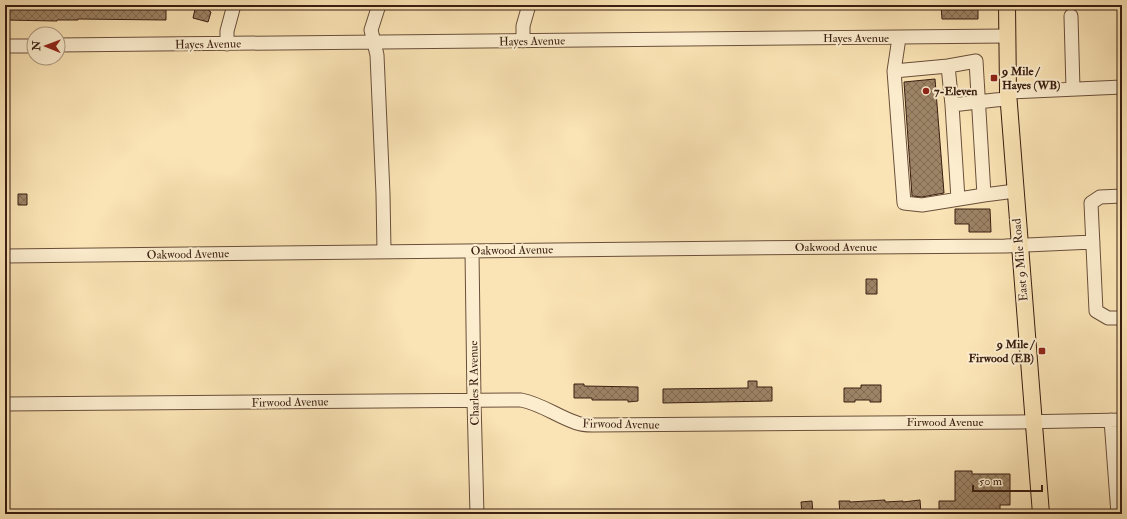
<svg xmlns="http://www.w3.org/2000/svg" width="1127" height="519" viewBox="0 0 1127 519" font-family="'IM FELL Double Pica',serif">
<defs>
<pattern id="building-cross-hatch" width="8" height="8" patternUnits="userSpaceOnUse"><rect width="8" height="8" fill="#9d8466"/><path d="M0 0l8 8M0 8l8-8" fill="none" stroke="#816b53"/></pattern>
</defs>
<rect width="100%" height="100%" fill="#fae3b4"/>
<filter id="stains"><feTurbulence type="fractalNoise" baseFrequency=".005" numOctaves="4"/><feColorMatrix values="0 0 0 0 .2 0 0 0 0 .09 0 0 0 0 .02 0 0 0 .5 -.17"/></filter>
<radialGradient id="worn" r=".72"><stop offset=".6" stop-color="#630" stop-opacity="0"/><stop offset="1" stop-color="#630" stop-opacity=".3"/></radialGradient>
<path fill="url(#building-cross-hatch)" stroke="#391e11" d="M196,5H210L209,11L211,12L208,22L193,18Z
M941,5H978V19H942Z
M62,7H166V20L78,19V20H57V21L5,20V8L62,9Z
M935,79L944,193L922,197L912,196L904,82Z
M18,194H27V205H18Z
M955,209H990L991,232H969V224H955Z
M866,279H877V294H866Z
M748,381H757V387H772V401L663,403V389L748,388Z
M574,384H584V386L638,387V401L628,402V400H592V398H574Z
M861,385H881V402H870V400H855V402H844V388H861Z
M955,471H972V474H1010V505H1000V514H939V501H955Z
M885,500V502L903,501V502L920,500L921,514H840L839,501H850V502Z
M812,501L813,514H802L801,502Z"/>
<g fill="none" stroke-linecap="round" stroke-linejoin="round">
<defs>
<path id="minor" d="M379,5L371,30L377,55L383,194L384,251
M1071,16L1073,89
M523,41V26L529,5
M227,44V31L234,5
M58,45L1007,36
M5,46H34
M948,66L976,61L984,195
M894,71L899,38
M1008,92L1122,87
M1008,99L995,100L952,105L948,66L894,71L904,203L922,205L984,195L1015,191
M952,105L958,199
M1122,196L1100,197L1091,203L1096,311L1108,318H1122
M472,251L474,401L477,514
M5,256L740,248L1005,246L1093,242
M5,404L521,400C542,404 558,417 577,423C582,425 588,425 593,425L1018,422L1122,420
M1111,420L1118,514"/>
<path id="major" d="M1007,5L1008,92L1041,514"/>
</defs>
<use href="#minor" stroke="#694f3a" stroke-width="15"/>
<use href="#major" stroke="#391e11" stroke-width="18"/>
<use href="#minor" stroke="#fcedce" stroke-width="13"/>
<use href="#major" stroke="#fae3b4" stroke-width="16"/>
</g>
<g fill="#8f2418" stroke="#fcedce" stroke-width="1.5">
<rect x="990" y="74" width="8" height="8" rx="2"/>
<circle cx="926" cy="91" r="4"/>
<rect x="1038" y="347" width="8" height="8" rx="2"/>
</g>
<g text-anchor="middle" stroke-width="4" stroke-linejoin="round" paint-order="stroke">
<g font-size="12" fill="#391e11" stroke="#fcedce">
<text x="856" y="42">Hayes Avenue</text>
<text transform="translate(532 41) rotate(-1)" y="4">Hayes Avenue</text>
<text transform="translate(208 44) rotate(-1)" y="4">Hayes Avenue</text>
<text x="836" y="251">Oakwood Avenue</text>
<text transform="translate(512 250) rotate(-1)" y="4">Oakwood Avenue</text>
<text transform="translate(188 254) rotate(-1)" y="4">Oakwood Avenue</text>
<text transform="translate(1020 260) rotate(-95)" y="4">East 9 Mile Road</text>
<text transform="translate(474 383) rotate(-91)" y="4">Charles R Avenue</text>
<text transform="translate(290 402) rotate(-1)" y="4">Firwood Avenue</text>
<text x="945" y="426">Firwood Avenue</text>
<text transform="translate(621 424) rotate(1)" y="4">Firwood Avenue</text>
</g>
<g font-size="12" font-weight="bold" fill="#391e11" stroke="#fcedce" text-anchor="start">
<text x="1002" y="75">9 Mile /<tspan x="1002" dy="14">Hayes (WB)</tspan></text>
<text x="934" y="95">7-Eleven</text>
<text x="1034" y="348" text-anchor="end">9 Mile /<tspan x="1034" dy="14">Firwood (EB)</tspan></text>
</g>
</g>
<rect width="1127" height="519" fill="none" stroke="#fae3b4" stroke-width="20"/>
<rect x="6" y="6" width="1115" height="507" fill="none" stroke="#391e11" stroke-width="2"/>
<rect x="10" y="10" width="1107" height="499" fill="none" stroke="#391e11"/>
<g transform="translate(46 46) rotate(271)"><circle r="19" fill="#fcedce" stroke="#ae9a82"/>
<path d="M0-3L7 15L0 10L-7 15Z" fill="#8f2418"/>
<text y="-6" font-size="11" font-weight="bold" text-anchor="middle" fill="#391e11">N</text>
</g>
<path d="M973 485v6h69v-6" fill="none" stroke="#391e11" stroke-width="2"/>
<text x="979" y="485" font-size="12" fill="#391e11" stroke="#fcedce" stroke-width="3" paint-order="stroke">50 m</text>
<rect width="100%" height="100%" filter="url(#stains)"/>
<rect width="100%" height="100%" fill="url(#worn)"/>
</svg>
